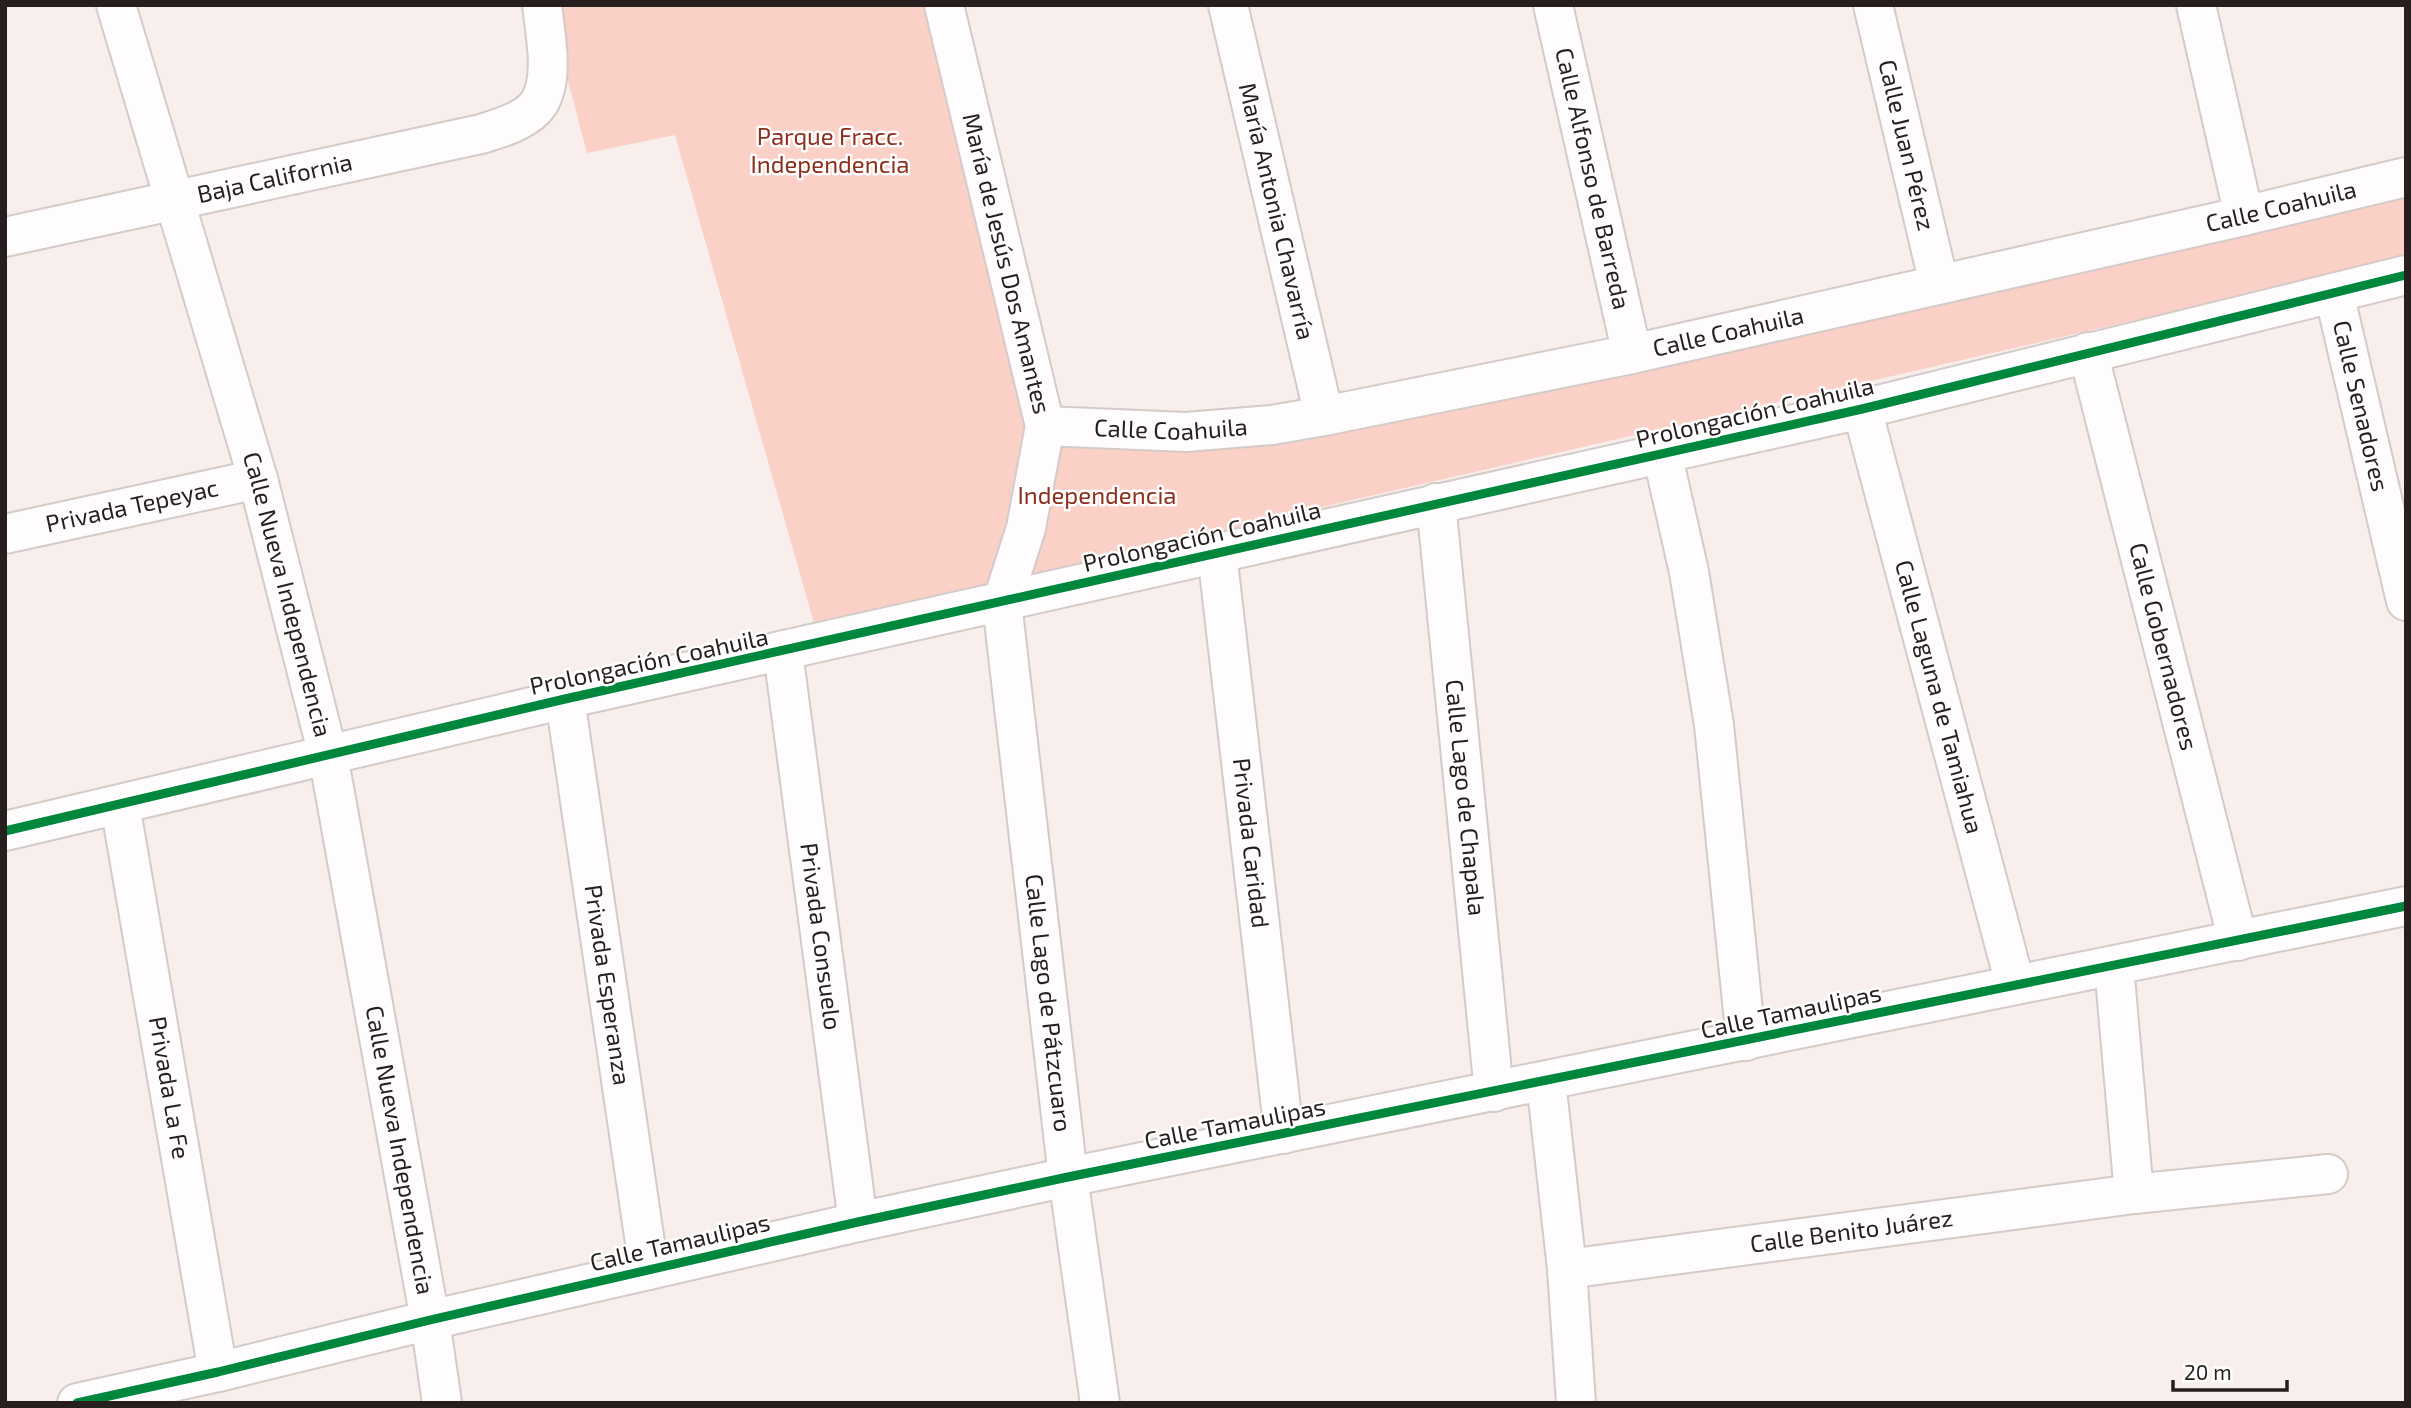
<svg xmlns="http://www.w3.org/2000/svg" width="2411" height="1408" viewBox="0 0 2411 1408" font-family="'Exo 2',sans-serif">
<rect width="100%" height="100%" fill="#f8eeec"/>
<path fill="#fad0c7" d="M548,5H944L1045,426L1186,432L2406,184V258L1335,504L1008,588L820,644L675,135L587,153Z"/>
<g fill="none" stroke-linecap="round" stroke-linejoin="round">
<defs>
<g id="street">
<path id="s1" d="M944,5L1045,426L1026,528L1002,603L1068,1177L1100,1403"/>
<path id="s2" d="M1228,5L1324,416"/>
<path id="s3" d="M1553,5L1632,354"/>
<path id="s4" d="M1873,5L1939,284"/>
<path d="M2196,5L2244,216"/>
<path id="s5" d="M5,237L481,134C500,128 527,121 539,103C555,76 545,35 542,5"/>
<path id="s6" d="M2334,293L2406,601"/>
<path id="s7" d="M2088,352L2238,941"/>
<path id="s8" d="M1862,409L2015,984"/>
<path id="s9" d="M1045,426L1186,432L1272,425L1324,416L1632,354L2244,216L2406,177"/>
<path d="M1662,453L1689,572L1714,725L1746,1041"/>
<path id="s10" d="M1436,503L1494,1092"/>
<path id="s11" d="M5,534L258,479"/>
<path id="s12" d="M1217,553L1284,1134"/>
<path id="s13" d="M783,652L858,1222"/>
<path id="s14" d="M565,699L649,1270"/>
<path id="s15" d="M120,805L218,1372"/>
<path d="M5,831L565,699L1862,409L2406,275"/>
<path d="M2114,966L2134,1194"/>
<path d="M1546,1081L1567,1269L1576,1403"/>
<path id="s16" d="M1567,1269L2134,1194L2328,1174"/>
<path d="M77,1403L218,1372L430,1320L858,1222L1068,1177L2406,906"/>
</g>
<g id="secondary">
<path id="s17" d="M116,5L258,479L328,755L430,1320L442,1403"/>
</g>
</defs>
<use href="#street" stroke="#d4cbc9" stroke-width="42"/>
<use href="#secondary" stroke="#d4cbc9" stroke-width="42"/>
<use href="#street" stroke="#fefcfc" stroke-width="38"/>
<use href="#secondary" stroke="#fefcfc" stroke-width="38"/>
<defs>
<path id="cycleway" d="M5,831L565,699L1862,409L2406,275
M77,1403L218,1372L430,1320L858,1222L1068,1177L2406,906"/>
</defs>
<use href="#cycleway" stroke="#fff" stroke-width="13"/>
<use href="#cycleway" stroke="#00873e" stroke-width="9"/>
</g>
<g text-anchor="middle" stroke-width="5" stroke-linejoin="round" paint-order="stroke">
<g font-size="24" fill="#8d2d1a" stroke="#fff">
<text x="830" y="145">Parque Fracc.<tspan x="830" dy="28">Independencia</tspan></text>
<text x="1097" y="504">Independencia</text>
</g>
<g font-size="24" fill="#271f1d" stroke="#fff">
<text dy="8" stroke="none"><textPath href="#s4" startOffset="144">Calle Juan Pérez</textPath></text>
<text dy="8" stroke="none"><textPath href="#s5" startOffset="276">Baja California</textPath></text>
<text dy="8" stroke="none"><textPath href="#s3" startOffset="178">Calle Alfonso de Barreda</textPath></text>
<text dy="8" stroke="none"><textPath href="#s9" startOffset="1260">Calle Coahuila</textPath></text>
<text dy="8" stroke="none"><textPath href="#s2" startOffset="212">María Antonia Chavarría</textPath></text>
<text dy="8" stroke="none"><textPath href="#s1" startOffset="266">María de Jesús Dos Amantes</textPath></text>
<text dy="8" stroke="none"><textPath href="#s9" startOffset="693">Calle Coahuila</textPath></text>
<text dy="8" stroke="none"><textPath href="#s6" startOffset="116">Calle Senadores</textPath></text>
<text transform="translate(1755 413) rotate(-13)" y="8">Prolongación Coahuila</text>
<text dy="8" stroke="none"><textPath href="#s9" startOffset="126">Calle Coahuila</textPath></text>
<text dy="8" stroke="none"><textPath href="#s11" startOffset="130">Privada Tepeyac</textPath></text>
<text transform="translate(1202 537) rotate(-13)" y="8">Prolongación Coahuila</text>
<text dy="8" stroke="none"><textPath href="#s17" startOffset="614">Calle Nueva Independencia</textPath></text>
<text dy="8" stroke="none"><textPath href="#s7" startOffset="304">Calle Gobernadores</textPath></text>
<text transform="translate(649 662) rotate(-12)" y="8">Prolongación Coahuila</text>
<text dy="8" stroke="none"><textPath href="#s8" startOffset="298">Calle Laguna de Tamiahua</textPath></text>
<text dy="8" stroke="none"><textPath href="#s10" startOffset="296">Calle Lago de Chapala</textPath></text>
<text dy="8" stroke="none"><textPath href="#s12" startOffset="292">Privada Caridad</textPath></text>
<text dy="8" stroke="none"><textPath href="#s13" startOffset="287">Privada Consuelo</textPath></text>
<text dy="8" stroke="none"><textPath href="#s14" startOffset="289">Privada Esperanza</textPath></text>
<text dy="8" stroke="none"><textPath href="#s1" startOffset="1018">Calle Lago de Pátzcuaro</textPath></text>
<text transform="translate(1791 1012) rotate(-12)" y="8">Calle Tamaulipas</text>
<text dy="8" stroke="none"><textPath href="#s15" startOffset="287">Privada La Fe</textPath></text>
<text transform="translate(1235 1124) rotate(-11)" y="8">Calle Tamaulipas</text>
<text dy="8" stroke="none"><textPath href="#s17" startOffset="1181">Calle Nueva Independencia</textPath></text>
<text dy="8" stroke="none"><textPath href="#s16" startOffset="287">Calle Benito Juárez</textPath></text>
<text transform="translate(680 1243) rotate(-13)" y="8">Calle Tamaulipas</text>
</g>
</g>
<rect width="2411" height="1408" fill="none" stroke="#271f1d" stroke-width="14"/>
<path d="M2173 1380v10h114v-10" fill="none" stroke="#271f1d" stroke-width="3.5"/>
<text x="2184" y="1380" font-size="21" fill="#271f1d" stroke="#ffffff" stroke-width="5" paint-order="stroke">20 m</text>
</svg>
